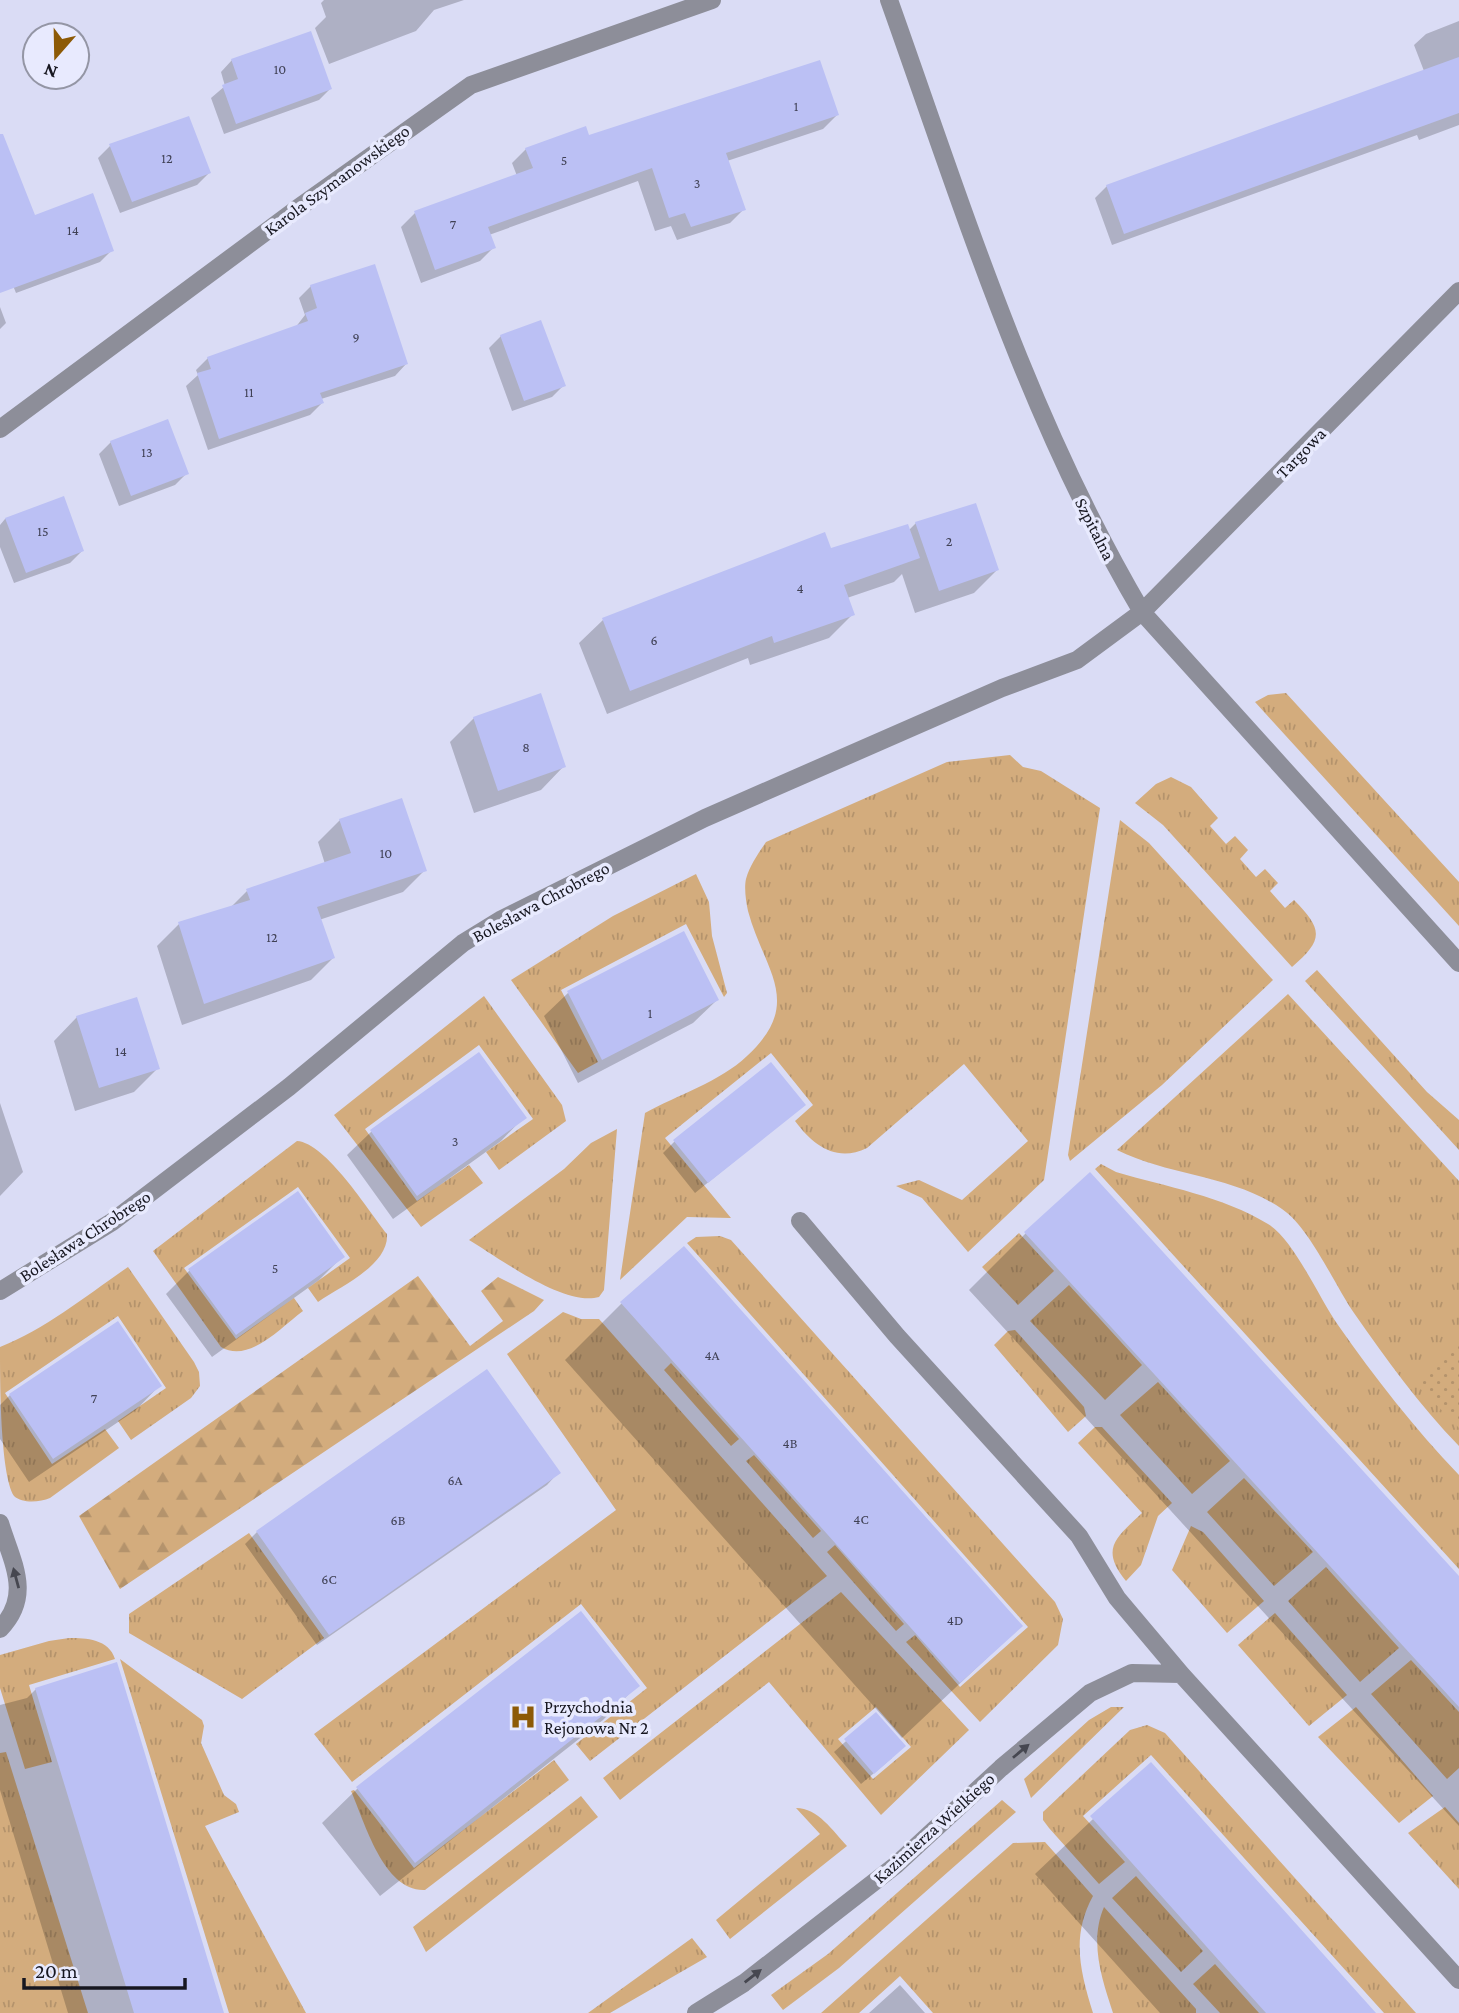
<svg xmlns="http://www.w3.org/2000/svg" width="1459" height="2013" viewBox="0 0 1459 2013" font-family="'Crimson Pro',serif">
<defs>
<pattern id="grass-tufts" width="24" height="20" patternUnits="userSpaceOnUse" patternTransform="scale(1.75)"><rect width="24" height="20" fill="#d3ac7d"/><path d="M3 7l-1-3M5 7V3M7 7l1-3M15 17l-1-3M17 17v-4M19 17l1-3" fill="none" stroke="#b4936c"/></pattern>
<pattern id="forest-firs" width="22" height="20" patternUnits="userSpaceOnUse" patternTransform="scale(1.75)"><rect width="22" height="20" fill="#d3ac7d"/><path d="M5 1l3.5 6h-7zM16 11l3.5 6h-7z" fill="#b4936c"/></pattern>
<pattern id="park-dots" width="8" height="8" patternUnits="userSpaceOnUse" patternTransform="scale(1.75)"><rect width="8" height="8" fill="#d3ac7d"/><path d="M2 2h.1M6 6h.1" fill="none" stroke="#b4936c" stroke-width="1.8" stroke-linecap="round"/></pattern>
</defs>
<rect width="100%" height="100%" fill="#dadcf5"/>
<path fill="url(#grass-tufts)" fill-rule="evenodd" d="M1286,693L1459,882V926L1255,702L1268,695Z
M1010,755L1023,767L1041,771L1100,808L1044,1180L968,1252L922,1198L896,1186L919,1180L962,1200L1028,1141L964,1064L867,1148C836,1163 813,1145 795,1121L813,1105L771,1053L665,1138L731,1218L687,1217L620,1280L645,1113C677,1095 720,1082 747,1056C805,1002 764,971 748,911C746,902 744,888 746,879C750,865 758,854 766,842L947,762Z
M1171,777L1191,787L1218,818L1210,826L1226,844L1235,836L1248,850L1240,859L1256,877L1265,869L1278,883L1270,891L1285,908L1294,900C1324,930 1323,940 1292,967L1163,825L1135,803L1156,784Z
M1120,820L1149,843L1273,980L1162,1085L1070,1161L1068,1155Z
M696,874L709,902L712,936L727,993L724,997L686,924L561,990L598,1062L578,1073L511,980L613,916Z
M1317,970L1427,1092L1459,1120V1150L1305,981Z
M1288,994L1459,1181V1446C1420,1406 1386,1359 1354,1313C1334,1284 1310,1228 1282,1209C1233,1175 1169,1176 1117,1150Z
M484,996L562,1105L566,1121L499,1170L486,1152L533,1119L479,1045L365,1129L417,1201L469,1165L483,1183L421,1227L334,1115Z
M617,1129L604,1290L599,1297C564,1307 499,1258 469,1240L564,1169L591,1143Z
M297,1141C326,1143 368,1210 387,1234C389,1265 341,1286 318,1302L308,1288L350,1258L298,1187L184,1268L236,1339L294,1298L303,1311C281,1327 249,1364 221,1347L153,1251Z
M1101,1164L1116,1172C1167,1187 1222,1196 1268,1224C1294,1240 1319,1298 1338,1325C1375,1378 1414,1428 1459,1475V1569L1095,1169Z
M1019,1233L1054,1271L1018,1305L982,1267Z
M720,1236L731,1240L1055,1602L1063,1619L1058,1645L980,1722L906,1642L915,1635L960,1687L1028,1627L687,1243L696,1237Z
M128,1267L194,1362L199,1372L200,1386L191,1398L131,1440L118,1421L166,1388L118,1316L5,1393L52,1464L105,1429L119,1448L50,1498C40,1502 23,1504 14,1496C0,1474 0,1378 0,1347C46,1329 87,1295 128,1267Z
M1069,1285L1142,1365L1105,1400L1030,1321Z
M563,1312L581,1319H599L827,1576L590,1761L576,1744L647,1688L581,1604L352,1782L314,1734L616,1510L507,1354Z
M1015,1330L1084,1407L1086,1416L1068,1432L994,1345L1008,1331Z
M671,1363L739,1439L731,1446L664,1370Z
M1158,1382L1230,1461L1192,1494L1120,1415Z
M1095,1427H1102L1172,1503L1158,1516L1141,1565L1126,1581C1099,1548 1117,1537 1142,1513L1078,1443Z
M754,1455L821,1531L813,1538L746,1461Z
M1244,1478L1313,1552L1274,1586L1207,1512Z
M1191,1526L1203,1532L1264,1601L1227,1633L1172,1570Z
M249,1533L324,1638L242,1699L129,1633V1614Z
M835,1545L904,1624L896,1631L827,1552Z
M1326,1567L1399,1648L1360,1682L1288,1601Z
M841,1592L969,1730L881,1815L769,1682L620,1800L603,1778ZM876,1707L911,1747L873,1779L838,1739Z
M1275,1613L1347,1695L1309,1726L1238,1645Z
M69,1638C86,1638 109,1639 115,1659L29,1685L52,1762L25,1769L0,1688V1655L49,1641Z
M120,1659L202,1720L204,1726L201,1743L224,1795L236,1804L239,1812L205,1826L306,2013H229Z
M1411,1660L1459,1712V1768L1447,1779L1371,1694Z
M1111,1707H1124L1031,1798L1024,1779L1089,1720Z
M1356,1707L1433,1796L1399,1823L1318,1737Z
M1147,1725L1165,1733L1416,2013H1384L1151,1755L1083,1816L1125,1862L1099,1884L1049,1828L1043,1820V1812L1130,1730Z
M6,1752L88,2013H0V1753Z
M554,1760L569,1780L425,1890C384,1892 365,1823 351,1791L354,1790L414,1868Z
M581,1796L598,1817L426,1952L413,1927Z
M1002,1800L1016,1812L839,1968L783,2010L771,1995L828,1954Z
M1445,1807L1459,1823V1889L1408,1833Z
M796,1808C818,1808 833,1831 847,1846L730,1939L716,1920L820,1834Z
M1045,1842L1093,1896C1071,1936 1080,1971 1093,2013H933L900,1976L859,2013H821L1013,1843Z
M1136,1876L1203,1951L1181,1972L1112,1898Z
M1104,1907L1196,2009V2013H1113C1102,1979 1089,1942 1104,1907Z
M692,1938L707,1957L610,2013H588Z
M1215,1964L1259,2013H1220L1193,1984Z"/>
<path fill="url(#forest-firs)" d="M418,1276L470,1346L503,1321L481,1291L498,1277L544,1300L534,1311L120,1589L79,1516Z"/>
<path fill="url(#park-dots)" d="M1459,1344V1428L1417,1385Z"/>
<path fill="#0003" d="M324,0H464L434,10L416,31L329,64L315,28L326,17L321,3Z
M1459,21V125L1419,140L1417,135L1112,245L1095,198L1107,186L1424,71L1414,45L1426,34Z
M232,60L330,89L319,100L224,134L211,98L225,86L221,72Z
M837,115L823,129L727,161L744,209L730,223L677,240L671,226L655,231L638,181L489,235L494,247L480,261L421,283L401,227L415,213L517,176L512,163L526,149L588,138Z
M110,146L209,173L197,185L120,213L98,158Z
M0,234L112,250L100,262L16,293L0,253Z
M311,286L406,364L395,376L321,399L322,403L310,415L208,450L186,386L198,375L196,370L208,358L295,328L305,315L299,298Z
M0,307L6,323L0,329Z
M501,336L564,385L552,397L512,411L489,348Z
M111,442L186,474L175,485L119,506L99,454Z
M63,499L82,551L70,563L14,583L0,547V525L5,519Z
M916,523L997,570L974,593L915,613L902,574L894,582L847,598L853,614L829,638L750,665L748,658L607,714L579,643L603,620L830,550L909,530Z
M474,718L564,766L541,790L474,813L450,742Z
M340,820L425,870L403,892L319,920L333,958L311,980L182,1025L157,946L179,924L230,908L247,891L325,864L318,842Z
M683,933L717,1000L693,1023L578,1083L544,1016L568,993Z
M77,1017L158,1068L134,1092L75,1111L54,1041Z
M479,1054L524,1117L501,1141L393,1219L347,1155L371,1132Z
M0,1103L23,1172L0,1196Z
M804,1105L695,1193L663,1153L675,1141Z
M1026,1233L1459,1578V1826L969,1290Z
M684,1249L1021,1626L902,1738L565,1360L621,1304Z
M343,1256L319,1280L212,1357L166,1294L190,1270Z
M487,1372L558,1473L547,1485L317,1645L245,1544L257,1532Z
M159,1386L136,1410L29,1482L0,1439V1405L10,1395Z
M580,1614L637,1686L603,1720L380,1896L322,1823L357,1789Z
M36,1689L222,2013H68L0,1790V1705L27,1698Z
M876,1714L892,1758L861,1784L834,1752Z
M1150,1765L1374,2013H1160L1035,1874Z
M900,1985L925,2013H869Z"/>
<path fill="#bbc0f4" d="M311,31L332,89L236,124L222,85L238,79L231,59Z
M1459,57V113L1124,234L1106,185Z
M820,60L839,115L726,153L746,210L691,227L685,213L669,218L652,168L488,227L496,248L435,270L414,211L533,168L525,148L586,126L589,135Z
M189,116L211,173L132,202L109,144Z
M0,134H3L35,215L93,193L114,251L0,293Z
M375,264L408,364L320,393L324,403L219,439L197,373L211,369L207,357L308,321L305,313L317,308L310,285Z
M541,320L566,386L524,401L500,335Z
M168,419L189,474L131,496L110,441Z
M64,496L84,551L26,573L5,518Z
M976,503L999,570L939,591L915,522Z
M908,524L920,558L844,585L855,615L774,643L772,636L630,691L602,618L825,532L831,548Z
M541,693L566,767L498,791L473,717Z
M402,798L427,871L317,907L335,958L204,1004L178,922L250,900L246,889L351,853L339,819Z
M684,931L719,1000L602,1060L567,991Z
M137,997L160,1069L99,1088L76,1016Z
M479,1052L527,1118L417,1196L370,1130Z
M771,1062L806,1105L708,1183L673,1140Z
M1090,1172L1459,1576V1707L1024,1232Z
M298,1191L345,1257L236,1335L188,1269Z
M684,1246L1023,1626L960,1683L620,1302Z
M118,1321L162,1386L53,1459L9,1394Z
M487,1369L561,1473L329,1635L256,1531Z
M581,1611L640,1686L415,1863L356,1787Z
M117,1662L224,2013H134L35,1688Z
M876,1712L906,1746L874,1774L844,1739Z
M1151,1762L1376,2013H1266L1214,1955L1090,1816Z"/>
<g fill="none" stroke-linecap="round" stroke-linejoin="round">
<path stroke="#8d8e99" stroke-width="18" d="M889,0C963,208 1029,421 1142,612L1459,963
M0,429L298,208L471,85L712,0
M800,1221L897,1336L1079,1536L1117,1598L1181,1674L1459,1980
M0,1291L112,1222L289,1087L463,943L502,919L705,818L1002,688L1077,660L1142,612L1459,291
M0,1523C12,1562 33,1595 0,1629
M696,2013L744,1983L896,1865L1001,1768L1090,1693L1132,1673L1181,1674"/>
</g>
<defs><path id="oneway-solid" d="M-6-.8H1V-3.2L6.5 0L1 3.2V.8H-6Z" transform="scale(1.75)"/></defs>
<g fill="#464750">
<use href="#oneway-solid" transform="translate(16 1578) rotate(-105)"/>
<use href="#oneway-solid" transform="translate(1021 1751) rotate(-40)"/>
<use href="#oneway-solid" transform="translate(753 1976) rotate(-38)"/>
</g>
<defs>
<symbol id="hospital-bare" viewBox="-9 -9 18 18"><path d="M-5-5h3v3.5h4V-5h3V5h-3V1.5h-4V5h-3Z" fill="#8d5a06" stroke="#e8eafe" stroke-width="2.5" paint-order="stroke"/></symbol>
</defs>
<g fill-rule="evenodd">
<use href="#hospital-bare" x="504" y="1698" width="38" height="38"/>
</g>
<g text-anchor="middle" stroke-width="7" stroke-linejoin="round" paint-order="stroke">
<g font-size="14" fill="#404155">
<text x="280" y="74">10</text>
<text x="796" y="111">1</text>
<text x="167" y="163">12</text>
<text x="564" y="165">5</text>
<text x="697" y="188">3</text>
<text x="453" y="229">7</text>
<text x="73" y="235">14</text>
<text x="356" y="342">9</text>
<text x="249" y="397">11</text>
<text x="147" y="457">13</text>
<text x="43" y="536">15</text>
<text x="949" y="546">2</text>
<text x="800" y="593">4</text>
<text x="654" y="645">6</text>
<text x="526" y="752">8</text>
<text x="386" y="858">10</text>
<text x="272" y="942">12</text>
<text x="650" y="1018">1</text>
<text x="121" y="1056">14</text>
<text x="455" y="1146">3</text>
<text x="275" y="1273">5</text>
<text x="712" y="1360">4A</text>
<text x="94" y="1403">7</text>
<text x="790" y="1448">4B</text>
<text x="455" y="1485">6A</text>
<text x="861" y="1524">4C</text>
<text x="398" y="1525">6B</text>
<text x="329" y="1584">6C</text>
<text x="955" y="1625">4D</text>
</g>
<g font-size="18" fill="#171720" stroke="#e8eafe">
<text transform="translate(337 180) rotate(-36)" y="6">Karola Szymanowskiego</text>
<text transform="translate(1301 453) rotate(-46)" y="6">Targowa</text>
<text transform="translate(1095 529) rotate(63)" y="6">Szpitalna</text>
<text transform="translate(541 902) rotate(-28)" y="6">Bolesława Chrobrego</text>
<text transform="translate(85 1236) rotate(-33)" y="6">Bolesława Chrobrego</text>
<text transform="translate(934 1828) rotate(-42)" y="6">Kazimierza Wielkiego</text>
</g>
<g font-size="18" fill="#171720" stroke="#e8eafe" text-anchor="start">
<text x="544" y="1713">Przychodnia<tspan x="544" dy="21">Rejonowa Nr 2</tspan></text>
</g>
</g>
<g transform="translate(56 56) rotate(200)"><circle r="33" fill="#e8eafe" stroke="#9496a5" stroke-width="2"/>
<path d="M0-5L12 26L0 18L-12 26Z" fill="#8d5a06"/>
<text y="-10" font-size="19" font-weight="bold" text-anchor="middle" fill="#171720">N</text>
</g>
<path d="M24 1978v10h161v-10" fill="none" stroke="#171720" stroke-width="3.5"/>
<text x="35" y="1978" font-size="21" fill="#171720" stroke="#e8eafe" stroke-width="5" paint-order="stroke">20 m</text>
</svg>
